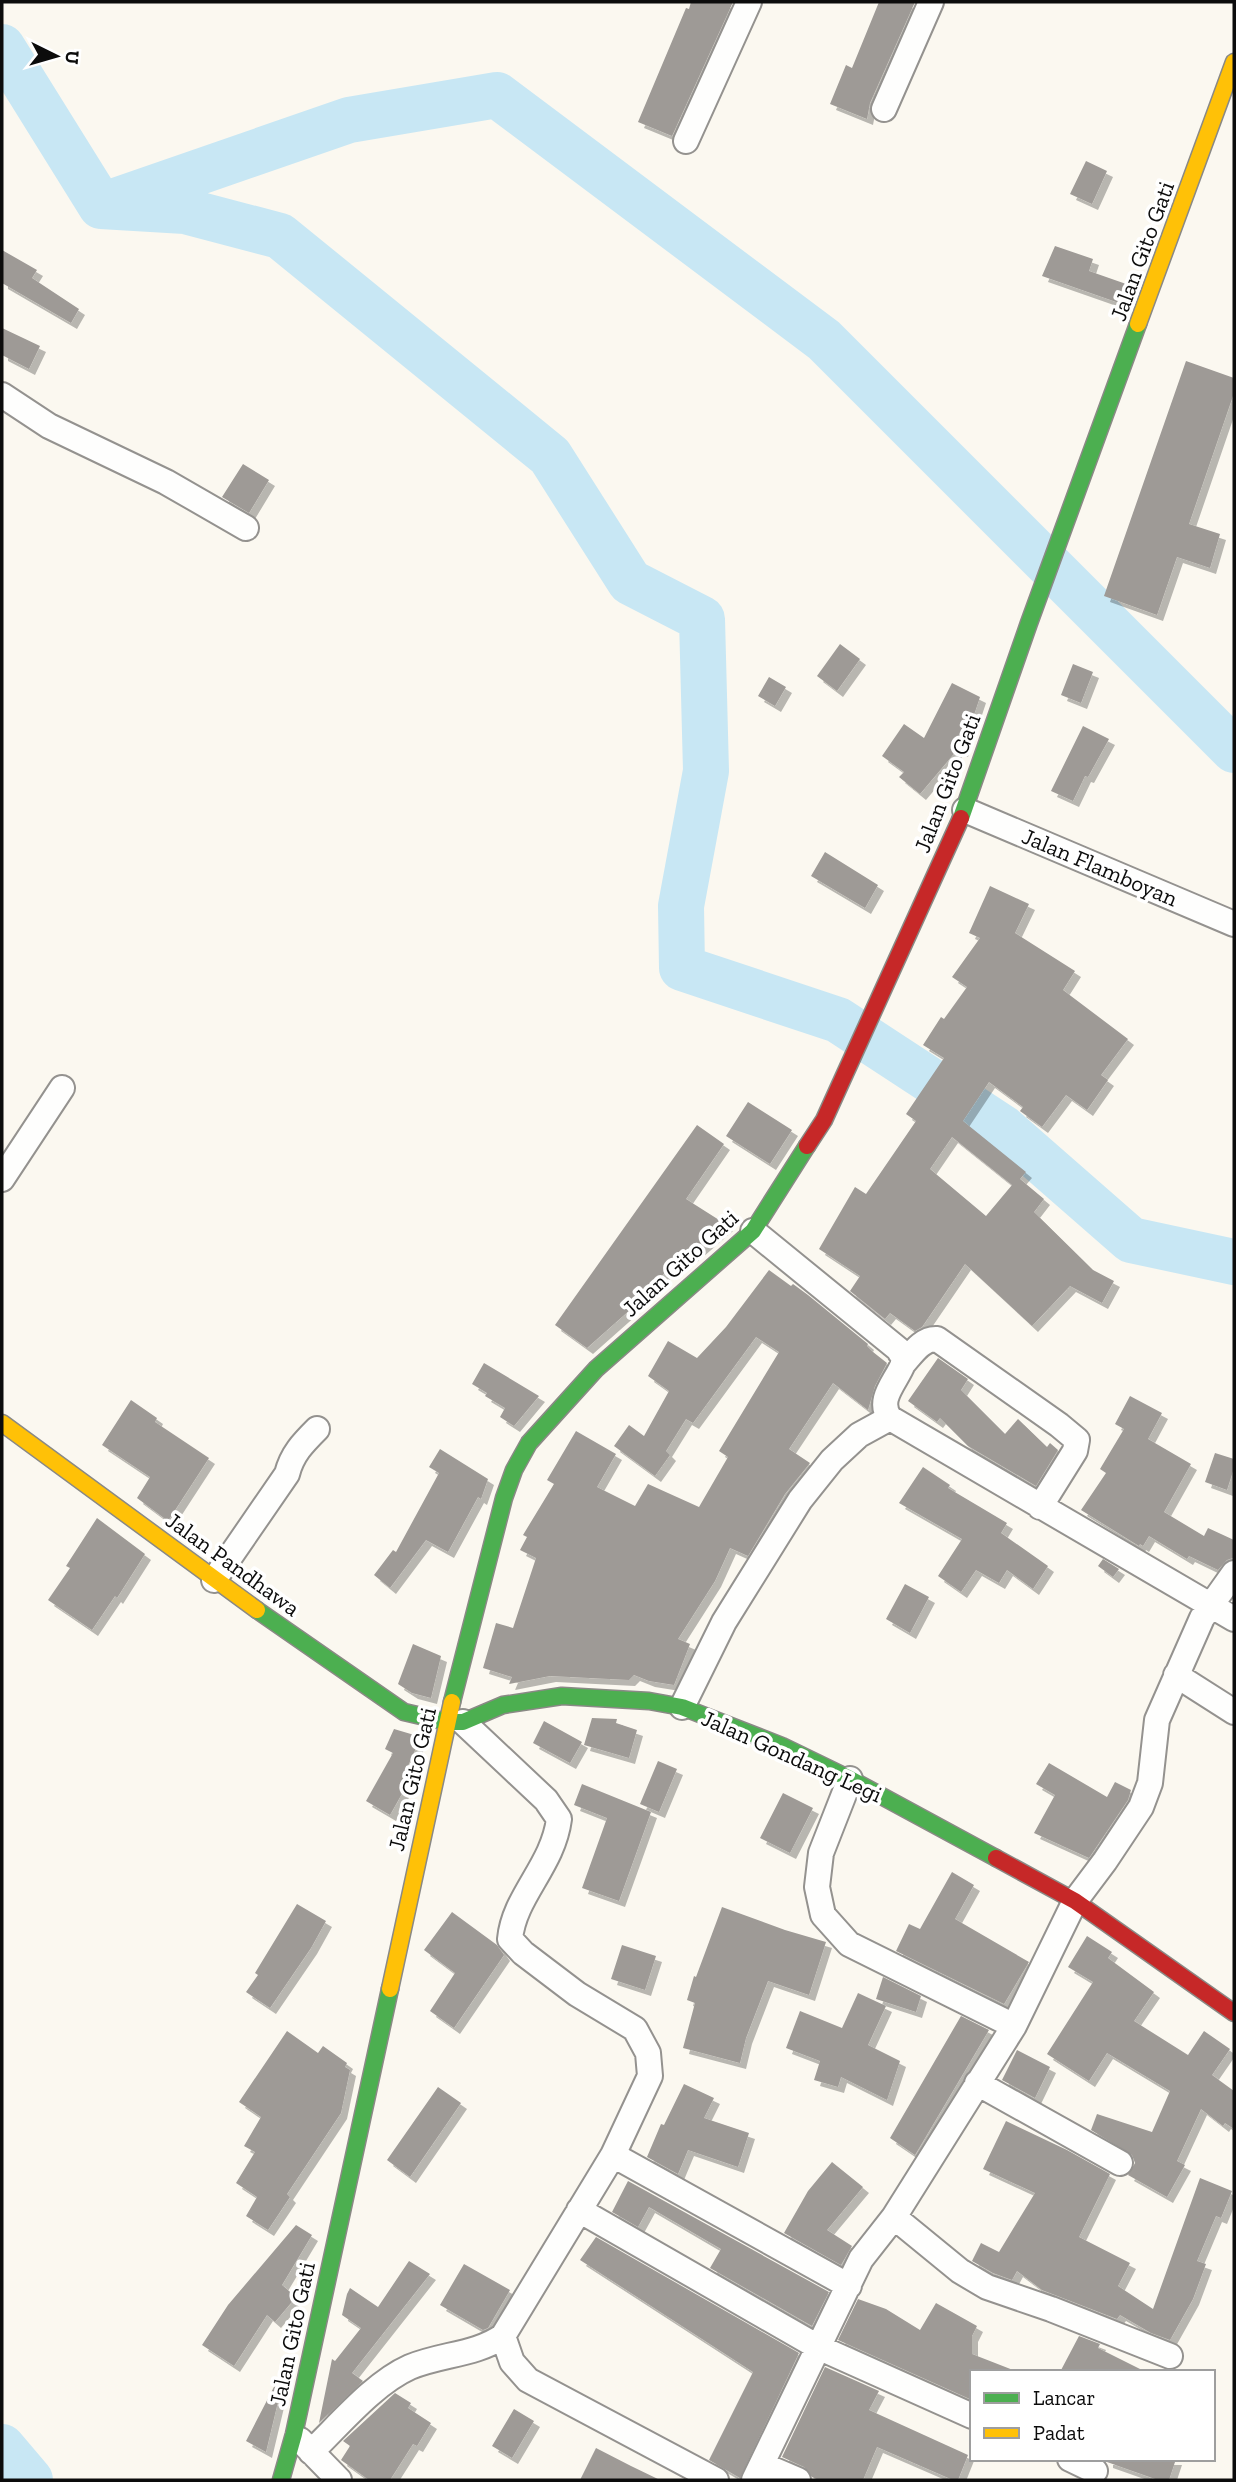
<svg xmlns="http://www.w3.org/2000/svg" width="1236" height="2482" viewBox="0 0 1236 2482" font-family="'Zilla Slab',serif">
<defs>
<filter id="shadow"><feDropShadow dx="6" dy="6" stdDeviation="0" flood-color="#0004"/></filter>
</defs>
<rect width="100%" height="100%" fill="#fbf8f0"/>
<g fill="none" stroke-linecap="round" stroke-linejoin="round">
<path stroke="#c8e7f4" stroke-width="46" d="M2,47L101,206L349,120L497,95L824,340L1234,750
M101,206L185,211L280,236L550,456L630,582L702,619L706,771L681,906L682,968L838,1020L1003,1128L1131,1240L1234,1262
M2,2447L30,2480"/>
</g>
<path fill="#9e9a96" fill-rule="evenodd" filter="url(#shadow)" d="M691,2H733L672,136L638,122L686,8L689,9Z
M879,2H915L870,103L867,119L830,104L846,65L852,68Z
M1086,161L1107,171L1092,204L1070,194Z
M1055,246L1093,259L1089,271L1129,285L1122,304L1042,276Z
M2,250L37,270L32,278L79,309L71,323L2,283Z
M2,328L40,346L29,369L2,355Z
M1186,361L1234,378V393L1189,524L1220,534L1210,568L1177,557L1157,615L1104,596Z
M243,464L269,480L249,513L222,497Z
M840,644L860,659L837,691L817,676Z
M1073,664L1093,672L1081,703L1061,695Z
M769,677L786,687L775,706L758,696Z
M952,683L980,697L962,751L958,749L920,794L899,777L904,772L882,756L904,724L924,738Z
M1083,726L1109,739L1088,777L1085,776L1073,801L1051,791Z
M825,852L878,885L865,908L811,876Z
M990,886L1029,904L1015,933L1075,971L1063,990L1128,1039L1101,1075L1108,1080L1087,1110L1066,1095L1042,1127L1020,1111L1023,1107L989,1082L963,1121L1026,1172L1020,1179L1044,1199L1034,1212L1093,1270L1114,1281L1102,1303L1070,1286L1032,1326L965,1264L922,1327L915,1331L890,1313L885,1319L850,1291L860,1276L819,1249L855,1187L866,1194L916,1121L906,1114L944,1058L923,1045L941,1017L944,1019L967,987L952,977L980,938L969,933ZM952,1137L1012,1185L986,1216L930,1169Z
M748,1102L792,1130L770,1164L726,1136Z
M697,1125L724,1144L686,1199L727,1225L674,1271L669,1267L649,1293L587,1348L555,1325Z
M769,1270L791,1286L793,1284L808,1295L868,1344L867,1346L873,1352L887,1363L875,1386L868,1410L833,1383L789,1449L810,1463L785,1494L748,1556L730,1548L715,1581L678,1639L690,1644L674,1685L649,1681L634,1675L629,1680L550,1676L509,1684L512,1677L483,1668L496,1623L513,1628L536,1558L520,1550L527,1537L523,1535L554,1484L547,1480L576,1431L616,1454L597,1487L635,1506L648,1484L699,1507L728,1457L719,1451L779,1352L756,1337L693,1423L686,1419L666,1451L670,1455L655,1476L614,1446L629,1425L644,1436L669,1391L648,1376L668,1341L697,1358L726,1327Z
M938,1358L968,1379L961,1390L1005,1434L1018,1419L1047,1447L1050,1443L1058,1450L1036,1486L968,1446L940,1418L937,1422L908,1401Z
M484,1363L539,1396L514,1426L500,1417L505,1408L485,1396L487,1393L472,1384Z
M1130,1396L1162,1413L1148,1439L1191,1464L1164,1512L1204,1536L1208,1528L1234,1540L1233,1558L1227,1560L1218,1570L1189,1556L1187,1559L1149,1536L1143,1546L1140,1544L1139,1546L1081,1510L1106,1473L1100,1469L1124,1429L1115,1424Z
M131,1400L157,1418L155,1422L209,1458L168,1521L137,1498L150,1477L102,1445Z
M440,1449L488,1479L481,1499L478,1497L448,1552L426,1540L390,1588L374,1575L393,1550L396,1552L439,1473L429,1467Z
M1215,1453L1234,1459V1468L1227,1490L1205,1482Z
M923,1467L950,1485L948,1488L1007,1523L1001,1533L1048,1566L1033,1589L1007,1570L999,1583L976,1570L961,1592L938,1576L962,1539L899,1503Z
M97,1518L145,1554L117,1598L115,1596L92,1630L48,1600L70,1568L66,1566Z
M1103,1559L1119,1569L1113,1577L1098,1566Z
M905,1584L929,1597L910,1633L886,1619Z
M413,1644L441,1656L431,1698L412,1693L398,1684Z
M592,1718L617,1719L616,1723L637,1730L629,1758L584,1745Z
M544,1721L582,1742L570,1763L533,1743Z
M394,1729L421,1737L407,1768L414,1772L413,1774L390,1815L366,1801L393,1753L385,1749Z
M658,1761L677,1769L659,1812L640,1804Z
M1049,1763L1107,1797L1115,1782L1131,1790L1128,1800L1089,1858L1034,1833L1055,1795L1036,1784Z
M582,1784L651,1812L619,1901L582,1888L607,1818L574,1805Z
M783,1793L813,1808L790,1853L760,1838Z
M952,1872L974,1885L955,1919L1029,1962L1004,2004L896,1951L909,1924L920,1929Z
M297,1904L326,1921L311,1948L270,2008L246,1992L258,1975L255,1973Z
M722,1907L785,1930L826,1942L809,1995L768,1981L746,2038L740,2063L683,2048L695,2003L687,2000L694,1976L696,1977Z
M452,1912L497,1945L504,1955L454,2028L430,2011L455,1973L424,1950Z
M1087,1936L1112,1952L1108,1958L1154,1992L1134,2021L1188,2055L1204,2031L1230,2049L1212,2075L1234,2091V2129L1225,2123L1223,2126L1201,2109L1177,2161L1185,2165L1167,2197L1128,2175L1135,2163L1132,2155L1091,2130L1097,2114L1152,2132L1170,2091L1107,2053L1089,2081L1047,2054L1093,1982L1068,1967Z
M622,1945L656,1956L645,1990L611,1979Z
M883,1977L921,1996L916,2012L876,1999Z
M858,1993L886,2006L868,2045L900,2061L887,2100L841,2077L838,2087L814,2080L820,2061L786,2048L800,2011L842,2028Z
M961,2016L989,2030L915,2155L890,2138Z
M287,2031L318,2053L323,2046L347,2063L345,2067L350,2070L341,2113L287,2194L290,2197L268,2230L246,2216L257,2197L236,2183L255,2152L244,2146L261,2117L239,2102Z
M1017,2050L1050,2067L1035,2098L1002,2080Z
M684,2084L714,2098L704,2118L749,2133L738,2167L688,2150L678,2174L647,2157L661,2124L664,2125Z
M438,2087L461,2103L410,2177L387,2160Z
M1006,2121L1067,2150L1110,2174L1079,2237L1130,2263L1118,2286L1153,2309L1200,2178L1232,2191L1221,2218L1216,2216L1197,2261L1206,2264L1193,2299L1170,2340L1151,2333L1120,2315L1117,2319L1042,2290L1017,2271L1012,2280L993,2273L972,2261L981,2243L999,2252L1035,2193L983,2169Z
M832,2162L863,2187L827,2230L852,2246L841,2265L784,2233L808,2191Z
M628,2181L829,2292L812,2326L710,2268L721,2249L649,2207L638,2227L612,2212Z
M296,2225L312,2235L282,2285L296,2297L275,2322L267,2315L234,2366L202,2345L228,2305Z
M596,2237L799,2353L740,2478L709,2460L753,2372L580,2260Z
M409,2261L430,2274L352,2373L363,2381L319,2423L332,2359L335,2361L361,2328L342,2315L347,2294L350,2288L378,2307Z
M464,2264L510,2290L488,2328L483,2330L440,2305Z
M858,2299L886,2309L920,2330L936,2303L977,2326L972,2336V2354L1013,2370V2372H972V2400L838,2340Z
M1079,2336L1100,2344L1098,2348L1146,2372H1060Z
M825,2367L879,2391L869,2410L968,2455L958,2480H953L877,2447L863,2480H819L812,2477L804,2467L782,2457Z
M276,2383L282,2385L266,2452L246,2441Z
M395,2393L411,2403L408,2408L431,2423L417,2446L413,2444L390,2480H369L341,2460L350,2446L343,2441Z
M514,2409L534,2421L512,2458L492,2446Z
M596,2448L631,2466L660,2480H580Z
M1107,2459H1176L1169,2480H1158L1107,2462Z"/>
<g fill="none" stroke-linecap="round" stroke-linejoin="round">
<defs>
<path id="street" d="M884,109L931,2
M686,141L749,2
M2,395L49,426L166,482L246,528
M965,810L1234,924
M2,1179L62,1088
M753,1231L898,1349L903,1357V1364C896,1382 876,1400 890,1418L1234,1619
M903,1364C912,1354 922,1338 937,1339L1059,1425L1077,1440L1075,1451L1040,1507
M214,1580L287,1474C292,1454 303,1443 317,1429
M1176,1675L1234,1712
M682,1707L724,1622L800,1500L832,1460L859,1435L890,1418
M463,1722L546,1800L559,1819C553,1866 514,1896 510,1939L523,1953L577,1994L635,2029L648,2053L650,2076L613,2155L503,2336L512,2362L528,2380L716,2480
M850,1779L821,1853L817,1887L823,1915L849,1944L1014,2026
M977,2083L1120,2163
M613,2155L849,2286
M579,2210L818,2347L972,2416
M894,2217L960,2271L987,2287L1051,2309L1170,2356
M300,2440L339,2480
M311,2452C340,2424 374,2383 410,2367C441,2354 476,2355 503,2336
M1070,2459L1095,2471
M763,2465L798,2480
M754,2480L861,2259L894,2217L1014,2026L1075,1901L1105,1861L1141,1807L1150,1783L1157,1720L1202,1618L1234,1573"/>
<path id="fast" d="M961,818L1029,623L1138,324
M257,1610L404,1712L447,1722H463L503,1705L562,1696L649,1701L682,1707L782,1746L850,1779L996,1858
M452,1702L504,1498L514,1470L529,1443L596,1369L753,1231L807,1146
M281,2480L294,2434L390,1989"/>
<path id="slow" d="M1138,324L1234,62
M2,1423L257,1610
M390,1989L452,1702"/>
<path id="jam" d="M807,1146L824,1120L961,818
M996,1858L1075,1901L1234,2013"/>
</defs>
<use href="#street" stroke="#94928f" stroke-width="28"/>
<use href="#fast" stroke="#8a8985" stroke-width="19"/>
<use href="#slow" stroke="#8a8985" stroke-width="19"/>
<use href="#jam" stroke="#8a8985" stroke-width="19"/>
<use href="#street" stroke="#fefefd" stroke-width="24"/>
<use href="#fast" stroke="#4caf50" stroke-width="16"/>
<use href="#slow" stroke="#ffc107" stroke-width="16"/>
<use href="#jam" stroke="#c62828" stroke-width="16"/>
</g>
<g text-anchor="middle" stroke-width="7" stroke-linejoin="round" paint-order="stroke">
<g font-size="23" fill="#0c0c0c" stroke="#fff">
<text transform="translate(1142 251) rotate(-70)" y="8">Jalan Gito Gati</text>
<text transform="translate(947 783) rotate(-69)" y="8">Jalan Gito Gati</text>
<text transform="translate(1100 867) rotate(23)" y="8">Jalan Flamboyan</text>
<text transform="translate(680 1263) rotate(-42)" y="8">Jalan Gito Gati</text>
<text transform="translate(233 1564) rotate(36)" y="8">Jalan Pandhawa</text>
<text transform="translate(792 1756) rotate(24)" y="8">Jalan Gondang Legi</text>
<text transform="translate(412 1779) rotate(-77)" y="8">Jalan Gito Gati</text>
<text transform="translate(292 2334) rotate(-78)" y="8">Jalan Gito Gati</text>
</g>
</g>
<rect width="1236" height="2482" fill="none" stroke="#0c0c0c" stroke-width="7"/>
<rect x="970" y="2370" width="245" height="91" fill="#ffffff" stroke="#9e9e9e" stroke-width="2"/>
<rect x="984" y="2393" width="35" height="10" fill="#4caf50" stroke="#9e9e9e" stroke-width="2"/>
<text x="1033" y="2405" font-size="21" fill="#0c0c0c">Lancar</text>
<rect x="984" y="2428" width="35" height="10" fill="#ffc107" stroke="#9e9e9e" stroke-width="2"/>
<text x="1033" y="2440" font-size="21" fill="#0c0c0c">Padat</text>
<g transform="translate(56 56) rotate(95)" stroke="#ffffff" stroke-width="5" paint-order="stroke">
<path d="M0-5L12 26L0 18L-12 26Z" fill="#0c0c0c"/>
<text y="-10" font-size="19" font-weight="bold" text-anchor="middle" fill="#0c0c0c">U</text>
</g>
</svg>
